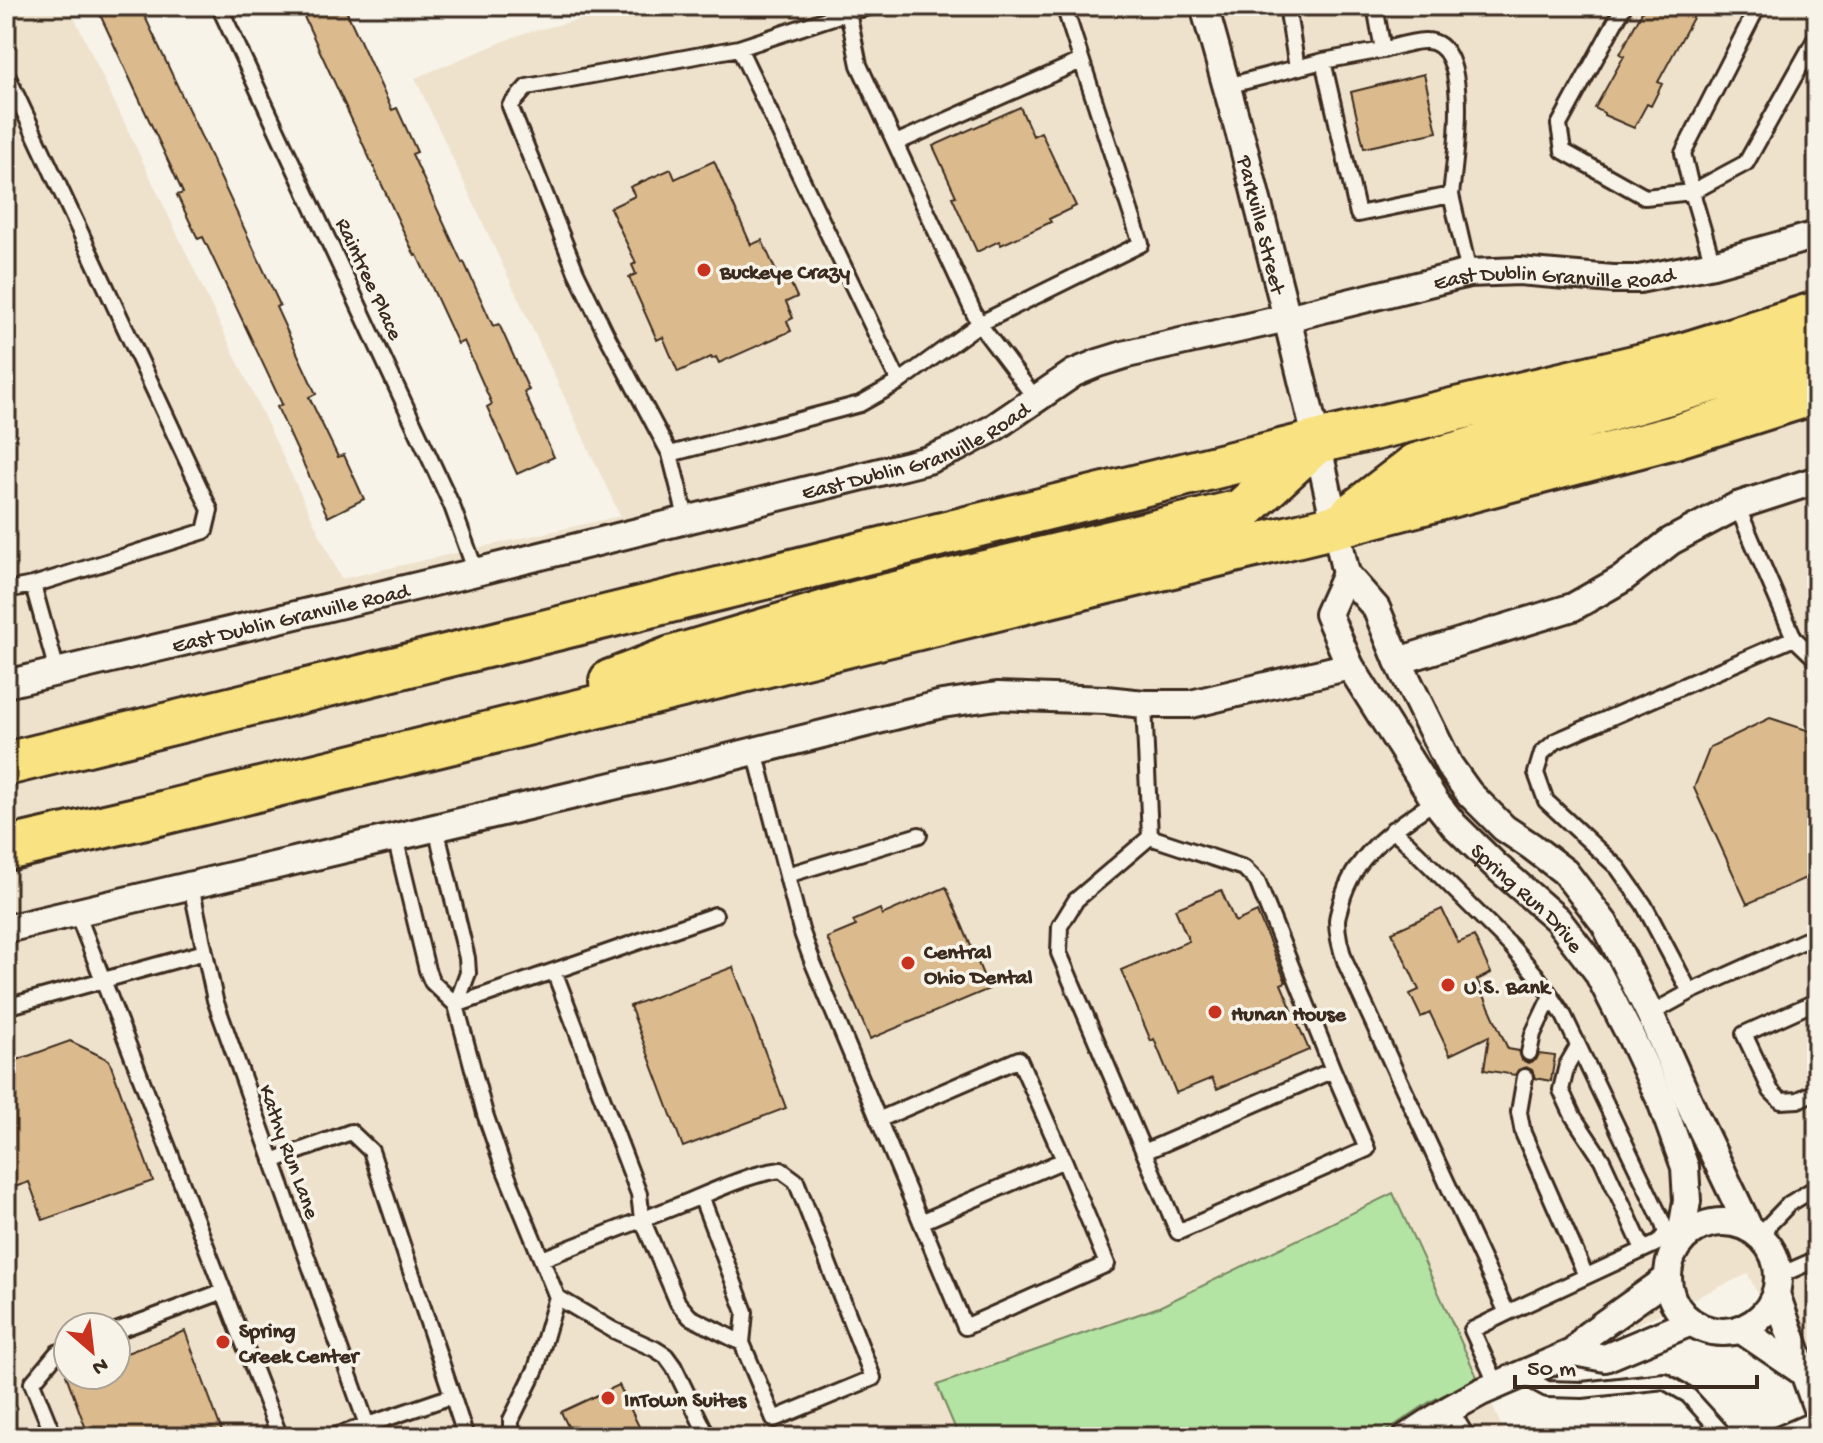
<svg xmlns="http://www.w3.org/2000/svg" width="1823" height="1443" viewBox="0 0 1823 1443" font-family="'Gochi Hand',sans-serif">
<rect width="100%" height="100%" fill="#f7f3e8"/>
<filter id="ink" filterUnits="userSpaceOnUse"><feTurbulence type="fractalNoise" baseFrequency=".0125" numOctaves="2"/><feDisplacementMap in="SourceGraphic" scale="16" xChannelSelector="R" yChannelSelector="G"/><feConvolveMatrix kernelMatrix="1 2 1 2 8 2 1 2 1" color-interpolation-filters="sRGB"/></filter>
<g filter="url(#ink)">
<path fill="#efe2cd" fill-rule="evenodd" d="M6,6H69L341,579L620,516L415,78L524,33L637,6H1817V1354L1791,1366L1748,1274L1487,1393L1506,1437H1377L1431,1401L1477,1379L1159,1307L938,1385L959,1437H6ZM68,1327H116V1375H68Z"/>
<path fill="#b3e4a4" stroke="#778761" stroke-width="2" d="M1393,1193L1478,1379L1431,1401L1377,1437H959L937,1385L1159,1307Z"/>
<path fill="#dbbb8e" stroke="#3b2a1e" stroke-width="2" d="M96,6H140L280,305L276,307L316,394L309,397L338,457L344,455L364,499L328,517L277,407L282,404L203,237L198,239L177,195L183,193Z
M299,6H344L392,110L397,108L417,152L412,154L462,263L464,262L493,326L499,324L529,390L524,392L554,457L517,474L487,407L492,404L464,341L458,344L417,255L415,256L407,239Z
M1645,6H1675L1694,16L1658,82L1662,84L1651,106L1647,104L1634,128L1604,115V113L1595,108L1624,56L1620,54Z
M1424,74L1437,132L1364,148L1351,92Z
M1020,107L1033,136L1041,132L1076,206L1049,219L1051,222L1001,245L999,241L977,252L952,197L956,196L933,146Z
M714,161L751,245L762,240L779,278L787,275L797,297L786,302L793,318L787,321L791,331L719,363L716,357L712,359L711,357L678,372L663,337L657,340L629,277L636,274L632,265L636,263L610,208L635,196L630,187L671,169L675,179Z
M1770,718L1810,731L1817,747V873L1747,904L1694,788L1710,747Z
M946,887L989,989L870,1039L827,938L856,926L853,921L880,909L882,915Z
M1221,890L1235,922L1257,912L1286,982L1281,984L1309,1050L1217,1089L1212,1078L1176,1093L1154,1039L1151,1041L1121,970L1189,941L1175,909Z
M1442,909L1458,943L1474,936L1491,973L1477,980L1508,1049L1519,1051L1522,1060L1528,1063L1536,1060L1539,1054L1555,1056L1551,1081L1535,1078L1532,1070L1526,1067L1518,1070L1515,1075L1484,1070L1489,1036L1450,1055L1430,1013L1421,1017L1410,994L1419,990L1392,932Z
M733,967L786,1108L683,1147L630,1006Z
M70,1041L109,1060L153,1181L43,1220L29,1182L6,1190V1064Z
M185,1331L224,1437H89L66,1375H116V1357Z
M619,1385L644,1437H573L561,1412Z"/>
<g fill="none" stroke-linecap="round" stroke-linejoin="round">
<defs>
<path id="lane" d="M219,6L452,506L476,572
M1287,6L1297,68
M1624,6L1559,125L1563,151L1645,197L1692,192L1746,163L1817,36
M1814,6L1817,12
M6,7L7,6
M848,12L859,65L979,324L1035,398
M739,48L848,12L874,6
M1383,50C1395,47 1414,40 1426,41C1475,42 1454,164 1451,195
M1323,61L1358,214L1451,195L1469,273
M6,73L210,510L205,531L33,585L6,590
M1227,86L1323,61L1383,50L1375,6
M896,143L1081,61
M1713,264L1692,192L1683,153L1758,6
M670,454L860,404L899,382L979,324L1141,244L1064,6
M687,521L670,454L606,334L576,272L510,106L527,87L739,48L899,382
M33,585L57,671
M1794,638L1817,660
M1144,704L1150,837L1076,900L1060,926L1059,953L1178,1232L1367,1149L1333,1070
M755,751L801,930L813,963L965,1327L1107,1264L1064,1160
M1435,801C1395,828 1354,853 1341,903C1340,909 1337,915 1337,921C1337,936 1341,950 1346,964L1507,1313L1472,1330L1497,1385
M1393,829L1510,945L1536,975L1551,996L1564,1016L1662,1221L1666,1233L1658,1243L1507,1313
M395,837L427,970L432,982L456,1005L468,973L467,958L436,828
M787,875L919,835
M191,886L215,1000L367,1425
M77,913L280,1437
M554,971L639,1194L642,1219L678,1303L690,1317L742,1343
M1690,992L1644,905L1618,868L1546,801L1536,773L1542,753L1556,741L1794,638L1737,506
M1817,1001L1744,1034L1771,1091L1781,1101L1798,1100L1817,1091
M6,1007L205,952
M1650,1014L1690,992L1817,935
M1578,1046L1567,1065L1561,1090L1573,1116L1602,1160L1643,1249
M1529,1053L1533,1034L1551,996
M1525,1077L1519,1112L1523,1133L1586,1276
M878,1120L1019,1059L1064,1160L921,1222
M1144,1152L1333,1070L1257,881L1244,868L1150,837
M272,1161L351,1132L371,1151L466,1437
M1759,1235L1789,1204L1817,1187
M542,1259C590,1240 639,1221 687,1202C717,1190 748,1174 781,1170L796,1181L873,1378L774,1419L742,1343L745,1312L701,1196
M1778,1276L1817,1259
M557,1297L613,1330L655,1349L666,1356L674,1367L708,1437
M116,1331L224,1291
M1521,1375L1547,1389L1582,1390L1664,1381L1688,1395L1726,1437
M1450,1409L1467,1437
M54,1437L32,1383L57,1353L68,1349
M332,1437L452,1396
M511,1437V1420L536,1369L557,1297L502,1163L485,1114L456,1005L715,915
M1773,1437L1817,1418"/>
<g id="street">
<path id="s1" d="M1204,6L1243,145L1287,318L1317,442L1346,574L1376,608L1398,661L1449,765L1469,793L1504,828L1531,846L1565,872L1605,924L1650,1014L1695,1115L1749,1228"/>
<path id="s2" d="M1346,574L1328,614L1350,666L1435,801L1454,825L1495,865L1557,919L1597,971L1631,1037L1661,1101L1685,1167L1687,1201L1680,1242"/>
<path d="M1398,661L1573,607L1622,579L1671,541L1737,506L1817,480"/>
<path id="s3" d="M6,684L476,572L928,460L957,448L992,429L1074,373L1098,363L1127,354L1287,318L1469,273L1519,271L1613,279H1639L1713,264L1817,235"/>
<path d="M6,929L659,775L942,704L997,696L1106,700L1144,704H1191L1350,666"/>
<circle cx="1723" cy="1277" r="55"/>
<path d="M1776,1294L1817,1409"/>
<path d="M1740,1329L1803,1372"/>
<path d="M1574,1352L1605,1358L1691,1322"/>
<path d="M1407,1437L1450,1409L1481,1392L1574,1352L1588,1335L1668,1278"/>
</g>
<path id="primary" d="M1351,515L1416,465L1817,351
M611,681L671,658L859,602L1241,511L1315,443
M6,764L1317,442L1672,358L1817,313
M6,849L158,814L1336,526L1674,437L1817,392"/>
</defs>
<use href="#lane" stroke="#3b2a1e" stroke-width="20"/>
<use href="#street" stroke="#3b2a1e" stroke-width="32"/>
<use href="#primary" stroke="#3b2a1e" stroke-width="48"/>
<use href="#lane" stroke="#f7f3e8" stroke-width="14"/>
<use href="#street" stroke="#f7f3e8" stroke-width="26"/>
<use href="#primary" stroke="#f8e281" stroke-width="42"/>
</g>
</g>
<g fill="#c8321e" stroke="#f7f3e8" stroke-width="3">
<circle cx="704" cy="270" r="8"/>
<circle cx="908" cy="963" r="8"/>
<circle cx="1448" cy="985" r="8"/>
<circle cx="1215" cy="1012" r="8"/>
<circle cx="223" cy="1342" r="8"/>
<circle cx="608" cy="1398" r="8"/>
</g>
<g text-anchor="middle" stroke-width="7" stroke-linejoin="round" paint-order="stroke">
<g font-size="22" fill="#3b2a1e" stroke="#f7f3e8">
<text dy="8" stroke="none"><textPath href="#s1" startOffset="226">Parkville Street</textPath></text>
<text dy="8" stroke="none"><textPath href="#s3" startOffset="1612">East Dublin Granville Road</textPath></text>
<text transform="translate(371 278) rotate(65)" y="8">Raintree Place</text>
<text dy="8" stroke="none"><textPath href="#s3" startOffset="940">East Dublin Granville Road</textPath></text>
<text dy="8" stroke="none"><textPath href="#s3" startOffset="292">East Dublin Granville Road</textPath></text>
<text dy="8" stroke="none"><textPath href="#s2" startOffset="394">Spring Run Drive</textPath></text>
<text transform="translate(291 1151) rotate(70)" y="8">Kathy Run Lane</text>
</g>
<g font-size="22" font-weight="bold" fill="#3b2a1e" stroke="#f7f3e8" text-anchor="start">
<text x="720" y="278">Buckeye Crazy</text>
<text x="924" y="958">Central<tspan x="924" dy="25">Ohio Dental</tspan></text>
<text x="1464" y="993">U.S. Bank</text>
<text x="1231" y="1020">Hunan House</text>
<text x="239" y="1337">Spring<tspan x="239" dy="25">Creek Center</tspan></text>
<text x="624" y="1406">InTown Suites</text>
</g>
</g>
<rect width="1823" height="1443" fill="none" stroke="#f7f3e8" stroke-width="32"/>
<rect x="16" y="16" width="1791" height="1411" fill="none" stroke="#3b2a1e" stroke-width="3" filter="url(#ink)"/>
<g transform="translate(92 1351) rotate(152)"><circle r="38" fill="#f7f3e8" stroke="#aca397" stroke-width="2"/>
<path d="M0-6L14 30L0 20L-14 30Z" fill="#c8321e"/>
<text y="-12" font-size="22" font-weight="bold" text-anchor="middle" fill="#3b2a1e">N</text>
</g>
<path d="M1515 1375v12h242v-12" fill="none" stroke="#3b2a1e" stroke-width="4"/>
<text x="1527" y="1375" font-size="24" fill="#3b2a1e" stroke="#f7f3e8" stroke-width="6" paint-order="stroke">50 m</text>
</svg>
